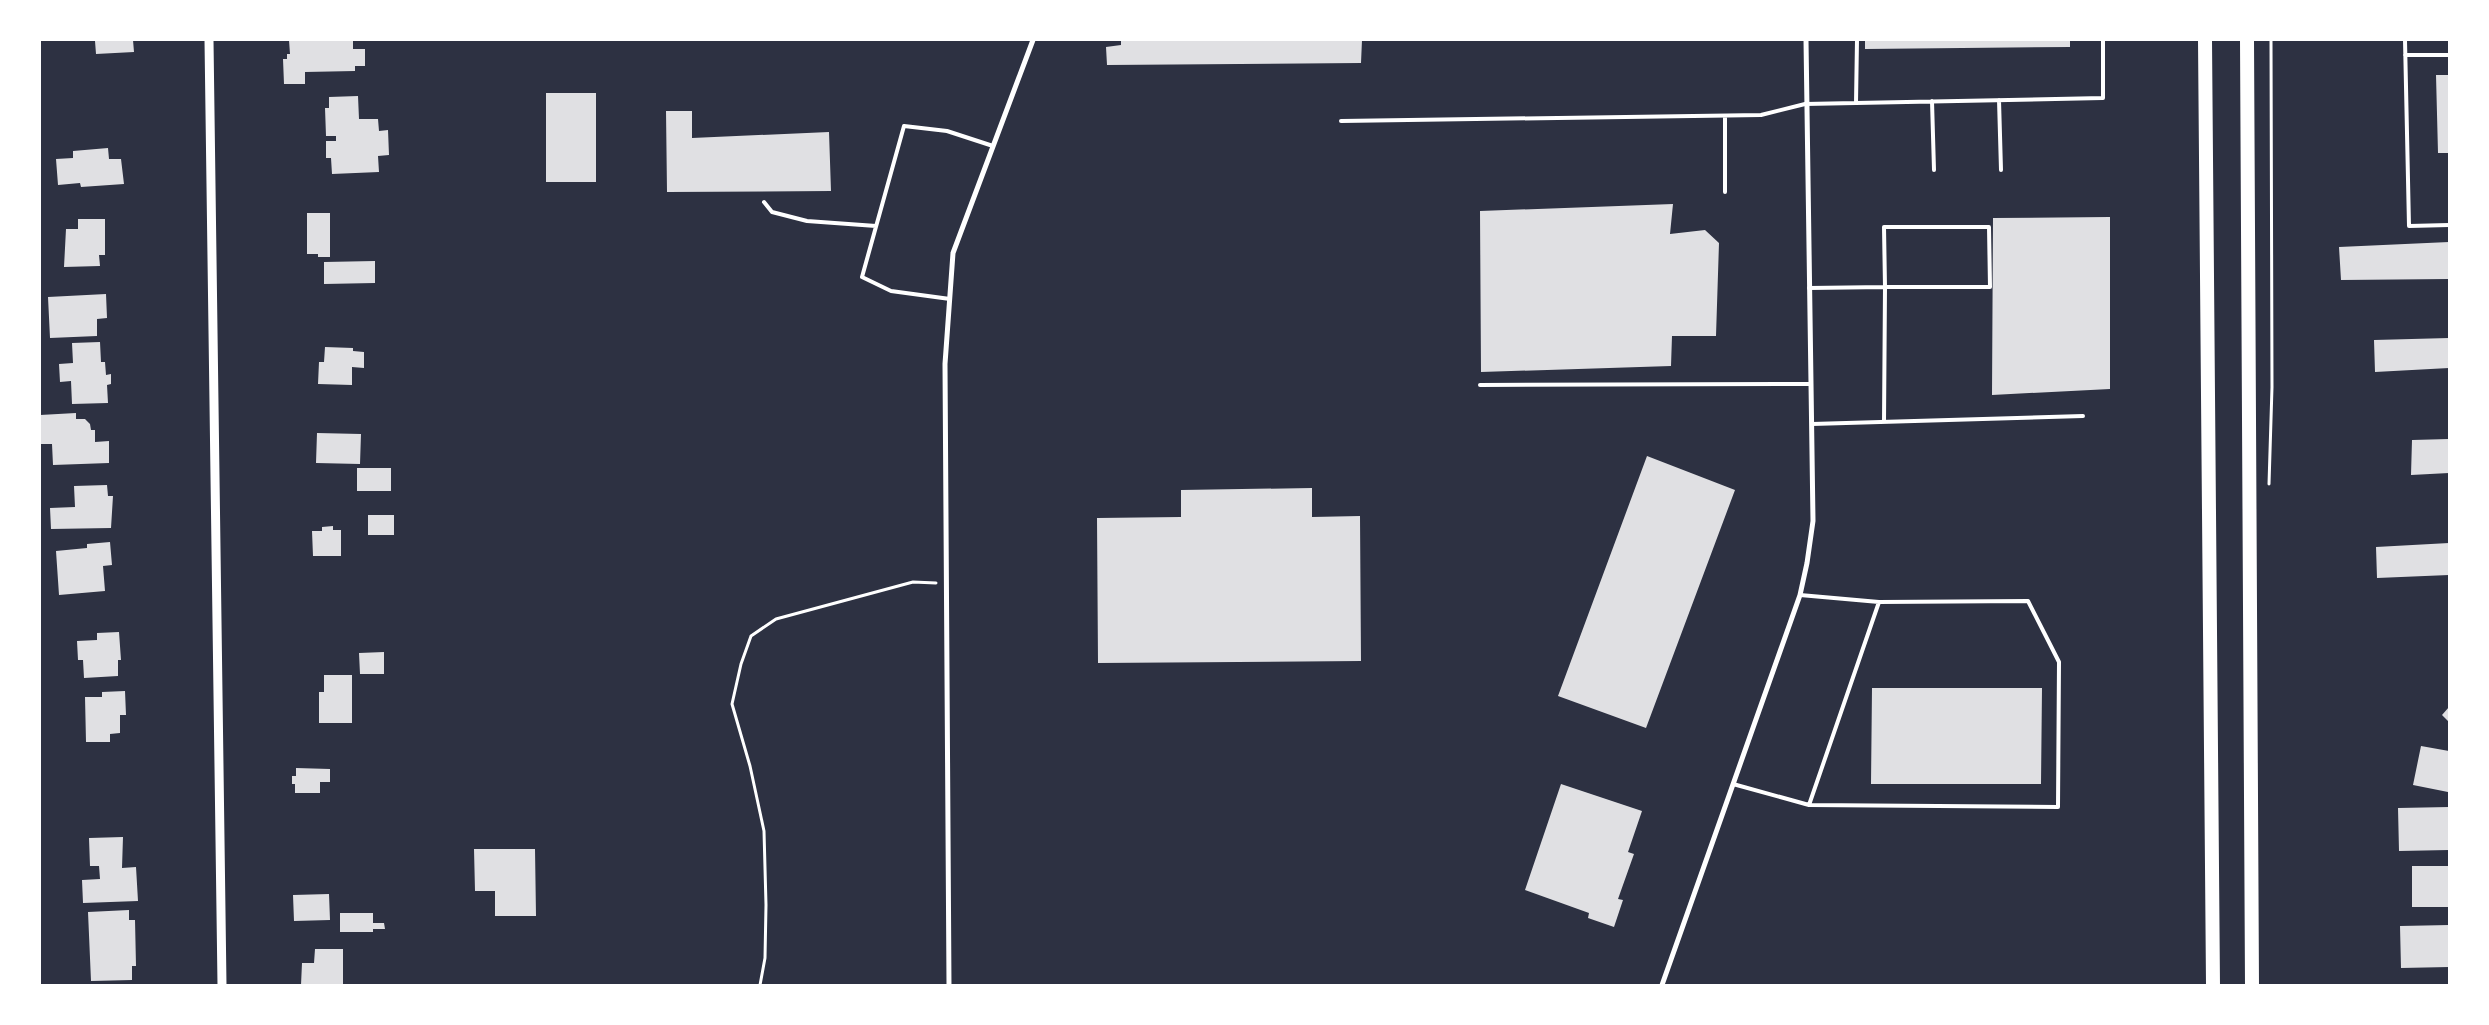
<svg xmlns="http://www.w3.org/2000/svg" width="2489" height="1025" viewBox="0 0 2489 1025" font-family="Signika,sans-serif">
<rect width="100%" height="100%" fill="#2d3142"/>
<path fill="#e0e0e3" d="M133,40L134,52L96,54L95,41Z
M289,40H353V49H365V66H355V71L305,72V84H284L283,59H287V54H290Z
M1121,40H1362L1361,63L1107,65L1106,47L1121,45Z
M1865,40H2070V47L1865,49Z
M2436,75H2449V153H2438Z
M546,93H596V182H546Z
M358,96L359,119H378L379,131L388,130L389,155L378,156L379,172L332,174L331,158H326V141H336V136H326L325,108H329V97Z
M666,111H692V138L829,132L831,191L667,192Z
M108,148L109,159H121L124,184L81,187L80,183L58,185L56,159L73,158V151Z
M1673,204L1670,234L1705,230L1719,243L1716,336H1672L1671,366L1481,372L1480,211Z
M307,213H330V257H318V254H307Z
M2110,217V389L1992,395L1993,218Z
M78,219H105V255H99L100,266L64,267L66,229H78Z
M2449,242V279L2341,280L2339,247Z
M375,261V283L324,284V262Z
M106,294L107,318L97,319V336L50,338L48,297Z
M2449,338V368L2375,372L2374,340Z
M100,342L101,362H105L106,375L111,374V384L107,385L108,403L72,404L71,381L60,382L59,364L73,363L72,343Z
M325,347L353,348V351L364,352V368L352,367V385L318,384L319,362H324Z
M76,413V419H85L90,424L91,430H95V442L109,441V463L53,465L52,444H40V415Z
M317,433L361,434L360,464L316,463Z
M2449,439V473L2411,475L2412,440Z
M1647,456L1735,490L1646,728L1558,696Z
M357,468H391V491H357Z
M107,485L108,496H113L111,528L51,529L50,508L75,507L74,486Z
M1312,488V517L1360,516L1361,661L1098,663L1097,518L1181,517V490Z
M368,515H394V535H368Z
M333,526V530H341V556H313L312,531H322V527Z
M110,542L112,565L103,566L105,591L59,595L56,551L87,548V544Z
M2449,543V575L2377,578L2376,547Z
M119,632L121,660H118V676L84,678L83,660H78L77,641L97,640V633Z
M384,652V674H360L359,653Z
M324,675H352V723H319V692H324Z
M1872,688H2042L2041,784H1871Z
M125,691L126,715H120V733L110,734V742H86L85,697H102V692Z
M2449,707V722L2442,715Z
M2421,746L2449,751L2448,792L2413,785Z
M296,768L330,769V782H320V793H295V784H292V776H296Z
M1561,784L1642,811L1628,852L1634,854L1618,899L1623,900L1614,927L1588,918L1589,913L1525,890Z
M2449,807V850L2399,851L2398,808Z
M123,837L122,868L136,867L138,901L83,903L82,880L100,879L99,866H90L89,838Z
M474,849H535L536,916H495V891H475Z
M2412,866H2449V907H2412Z
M329,894L330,920L294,921L293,895Z
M129,910V920H135L136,966H132V980L91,981L88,912Z
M340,913H373V923H384L385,929H373V932H340Z
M2449,925V967L2401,968L2400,926Z
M315,949H343V985H301L302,963H314Z"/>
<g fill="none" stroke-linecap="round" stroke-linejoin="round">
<path stroke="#fff" stroke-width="3" d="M2269,484L2272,387L2271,40
M760,985L765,958L766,905L764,831L750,766L732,704L741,664L751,636L776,619L913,582L936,583"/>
<path stroke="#fff" stroke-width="4" d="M2405,40L2409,226L2449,225
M2405,55H2449
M1999,100L2001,170
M1932,101L1934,170
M1856,103L1857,40
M1341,121L1761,115L1805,104L2103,98V40
M1725,192V116
M764,202L772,212L807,221L876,226
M1884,227H1989L1990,287H1885Z
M1809,288L1885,287L1884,422
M950,299L891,291L862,277L904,126L947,131L993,146
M1480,385L1811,384
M1812,424L2083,416
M1733,784L1809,805L2058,807L2059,662L2028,601L1879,602L1800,595
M1809,805L1879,602"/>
<path stroke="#fff" stroke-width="5" d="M949,985L945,364L953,253L1033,40
M1662,985L1800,595L1807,563L1813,521L1806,40"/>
<path stroke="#fff" stroke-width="9" d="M209,40L222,985"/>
<path stroke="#fff" stroke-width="14" d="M2205,40L2213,985
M2247,40L2252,985"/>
</g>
<rect width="2489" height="1025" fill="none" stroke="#ffffff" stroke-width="82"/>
</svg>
